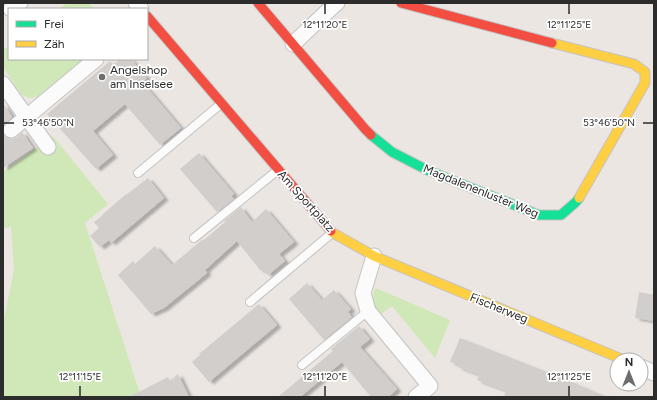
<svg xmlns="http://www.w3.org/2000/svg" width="657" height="400" viewBox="0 0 657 400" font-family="Figtree,sans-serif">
<defs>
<filter id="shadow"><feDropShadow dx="4.5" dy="2.5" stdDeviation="1" flood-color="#0004"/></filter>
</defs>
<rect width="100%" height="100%" fill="#ebe6e2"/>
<path fill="#d0e8b8" d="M67,3H89L94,9H59Z
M9,46V59H84L37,97L29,98L21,94L3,67V50Z
M53,136L108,204L85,223L141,397H3V325L14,269L11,227L3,228V172Z
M376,288L450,320L435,358L392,306L380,315C374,307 370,297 376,288Z"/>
<path fill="#d1cecb" filter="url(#shadow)" d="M120,59H131L147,78L142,82L181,128L160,145L125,104L93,131L113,155L96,169L47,114L110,61L113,65Z
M3,103L12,117L3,126Z
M22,132L33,148L3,168V134L4,136L8,138L12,139L17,137Z
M199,153L234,194L231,196L234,199L217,212L180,169Z
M148,178L164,198L111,243L109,240L100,247L90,236L99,228L94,222L102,216V215L126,194V195Z
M241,207L252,222L266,209L294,242L279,254L285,261L268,275L263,269L261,271L237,241L205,270L207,273L164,308L151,314L118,275L133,261L135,264L155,246L172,265L203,239L204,240L225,222L224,221Z
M307,283L322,300L334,290L351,309L348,312L352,317L324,340L289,299Z
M639,292L654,295V321L635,318Z
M259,304L277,325L209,382L192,362L200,355L199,354Z
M359,326L370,339L360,347L397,389L388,397H371L342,362L300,397H278L333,351L331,349Z
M460,338L557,376L607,397H504L506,391L477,380L479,375L458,367L457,364L450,362Z
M178,374L189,397H129L168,377L170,381Z"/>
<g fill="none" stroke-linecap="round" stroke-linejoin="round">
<defs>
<path id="lane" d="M138,173L222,103
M194,238L278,170
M250,302L332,233
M302,365L368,311"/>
<path id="street" d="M136,3L141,9
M11,9L20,3
M293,44L332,7L337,3
M3,84L48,147
M11,130L96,59
M374,256L363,293L368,311L430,386L416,397
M641,367L654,373"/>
<path id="fast" d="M371,135L392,152L427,170L539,215H561L576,202L579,198"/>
<path id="slow" d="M552,43L634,64L645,72V83L579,198
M331,231L333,233L374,256L624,360"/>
<path id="jam" d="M258,3L365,129L371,135
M401,3L552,43
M147,16L331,231"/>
</defs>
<use href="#lane" stroke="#c4c3c3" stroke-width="10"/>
<use href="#street" stroke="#c4c3c3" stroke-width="17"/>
<use href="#fast" stroke="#c4c3c3" stroke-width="11"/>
<use href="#slow" stroke="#c4c3c3" stroke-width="11"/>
<use href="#jam" stroke="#c4c3c3" stroke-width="11"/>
<use href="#lane" stroke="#fcfbfb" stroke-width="8"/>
<use href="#street" stroke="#fcfbfb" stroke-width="15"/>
<use href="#fast" stroke="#16e098" stroke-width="9"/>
<use href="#slow" stroke="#ffcf43" stroke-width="9"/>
<use href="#jam" stroke="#f24e42" stroke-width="9"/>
</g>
<path fill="none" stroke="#2c2c2c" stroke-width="1.5" d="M325,4V14M569,4V14M4,123H14M643,123H653M80,386V396M325,386V396M569,386V396"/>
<circle fill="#6f6d6c" stroke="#fff" stroke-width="1.5" cx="102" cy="77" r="4"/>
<g text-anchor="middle" stroke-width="3.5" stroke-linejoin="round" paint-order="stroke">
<g font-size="12" fill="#2c2c2c" stroke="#fff" text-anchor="start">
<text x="110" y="74">Angelshop<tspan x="110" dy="14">am Inselsee</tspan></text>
</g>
<g font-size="12" fill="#2c2c2c" stroke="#fff">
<text transform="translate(481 191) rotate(22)" y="4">Magdalenenluster Weg</text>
<text transform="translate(306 201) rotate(48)" y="4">Am Sportplatz</text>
<text transform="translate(499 308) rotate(22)" y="4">Fischerweg</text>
</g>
</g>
<g font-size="10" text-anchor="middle" fill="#2c2c2c" stroke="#fff" stroke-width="3.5" stroke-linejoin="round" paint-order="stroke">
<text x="325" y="28">12°11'20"E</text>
<text x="569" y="28">12°11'25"E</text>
<text x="48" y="126">53°46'50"N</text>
<text x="609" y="126">53°46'50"N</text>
<text x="80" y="380">12°11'15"E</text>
<text x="325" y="380">12°11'20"E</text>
<text x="569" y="380">12°11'25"E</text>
</g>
<rect width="657" height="400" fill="none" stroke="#2c2c2c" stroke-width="8"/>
<rect x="8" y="8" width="140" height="52" fill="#ffffff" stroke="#ababab"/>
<rect x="16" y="21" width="20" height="6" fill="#16e098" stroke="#ababab"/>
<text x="44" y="28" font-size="12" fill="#2c2c2c">Frei</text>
<rect x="16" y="41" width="20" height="6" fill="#ffcf43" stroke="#ababab"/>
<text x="44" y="48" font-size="12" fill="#2c2c2c">Zäh</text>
<g transform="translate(629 372)"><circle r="19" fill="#ffffff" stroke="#ababab"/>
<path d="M0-3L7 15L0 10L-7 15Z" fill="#6f6d6c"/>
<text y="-6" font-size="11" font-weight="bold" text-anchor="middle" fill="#2c2c2c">N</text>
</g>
</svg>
